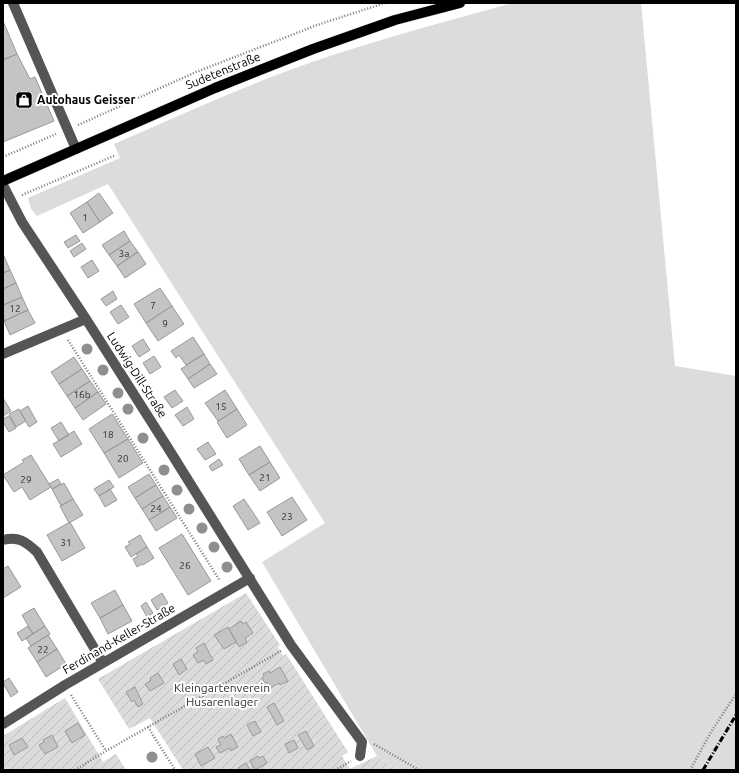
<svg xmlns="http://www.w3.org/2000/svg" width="739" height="773" viewBox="0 0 739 773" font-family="Ubuntu,sans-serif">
<defs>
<pattern id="garden-furrows" width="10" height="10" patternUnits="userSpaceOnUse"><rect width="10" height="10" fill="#dcdcdc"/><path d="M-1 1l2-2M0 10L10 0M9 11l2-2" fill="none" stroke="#bbb"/></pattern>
</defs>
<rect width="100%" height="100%" fill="#fff"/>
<path fill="#dcdcdc" d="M513,3H641L675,366L736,376V770H397L377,756L262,562L325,523L108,184L37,216L31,209L28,198L120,158L114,144C172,119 228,93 287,71C361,44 437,24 513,3Z"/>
<path fill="url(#garden-furrows)" d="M246,593L280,645L278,647L283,656L286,654L348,752L342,756L350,769L377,756L397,770H183L150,718L129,729L98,679Z
M65,698L103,762L116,754L126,770H3V736Z"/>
<path fill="#c4c4c4" stroke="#999" d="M3,21L17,54L3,60Z
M17,54L30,79L35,77L54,121L3,142V60Z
M99,193L113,213L100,222L87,202Z
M87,202L100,222L83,233L70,213Z
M124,231L130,241L109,255L102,245Z
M76,235L80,241L68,248L64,242Z
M130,241L138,252L117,266L109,255Z
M82,243L86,249L74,257L70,251Z
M138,252L146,264L125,278L117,266Z
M4,256L10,270L3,273V257Z
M92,260L99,271L88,278L81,267Z
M10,270L16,283L3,289V273Z
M16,283L22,297L3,305V289Z
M160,288L172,306L146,323L134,304Z
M113,291L117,299L106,306L101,299Z
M22,297L28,310L4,321L3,305Z
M121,305L129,317L118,324L110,312Z
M172,306L184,324L158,341L146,323Z
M28,310L35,323L10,335L4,321Z
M193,337L204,354L186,365L179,355L176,358L171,351Z
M143,339L150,350L139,357L132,346Z
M204,354L210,364L188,379L181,369Z
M154,356L161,367L150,374L143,363Z
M74,357L82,369L59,384L51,372Z
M210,364L217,374L194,388L188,379Z
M82,369L90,381L67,396L59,384Z
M90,381L98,392L75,408L67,396Z
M175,390L183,401L172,408L164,397Z
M225,390L237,409L218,421L205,403Z
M98,392L106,404L83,420L75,408Z
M3,398L11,411L3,416Z
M28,406L37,422L29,427L20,411Z
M187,407L194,419L183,426L175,415Z
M19,409L26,421L16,427L9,414Z
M237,409L247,425L227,438L217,422Z
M112,414L128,439L104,453L89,429Z
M9,416L16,428L9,432L3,422V419Z
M61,422L69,435L59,441L51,428Z
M74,431L82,444L61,457L53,444Z
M128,439L143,463L119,478L104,453Z
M208,442L216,454L205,460L197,449Z
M260,446L270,462L249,475L239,459Z
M31,455L51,487L30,500L22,487L14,492L3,475L24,462L22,460Z
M219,459L223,465L212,471L209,466Z
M270,462L280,478L260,491L249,475Z
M149,474L156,485L135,498L128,487Z
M58,479L61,484L52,489L49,484Z
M109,480L114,487L99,496L94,489Z
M64,483L73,499L61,506L52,489Z
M156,485L163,496L142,509L135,498Z
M110,489L117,500L105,507L99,496Z
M163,496L170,507L149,520L142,509Z
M292,497L307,520L282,536L267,512Z
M73,499L83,515L69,523L60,506Z
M244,499L260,523L248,530L233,506Z
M170,507L177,518L156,531L149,520Z
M70,522L85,548L62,561L47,535Z
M182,534L211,581L188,595L159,548Z
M140,535L147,547L131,557L125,547L130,544L128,542Z
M147,547L154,558L143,565L142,564L137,567L133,559L138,556L136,554Z
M8,566L21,587L3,598V569Z
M115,590L123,605L100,618L91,603Z
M162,593L168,603L157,610L151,600Z
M146,602L153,613L147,617L141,606Z
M123,605L132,621L108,634L100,618Z
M34,608L45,626L33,634L22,615Z
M241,621L243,624L246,622L253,633L245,638L247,642L239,647L229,629Z
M28,626L33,634L22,641L17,633Z
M45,626L50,634L31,646L26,638Z
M228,627L236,642L224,649L214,635Z
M48,635L57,649L37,662L28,648Z
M204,643L213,660L206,664L204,660L198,663L193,655L198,652L196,648Z
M57,649L66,664L46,677L37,662Z
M181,659L187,669L179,675L173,664Z
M280,667L288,681L280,685L279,683L270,688L266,682L265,683L262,678L264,676L263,674L269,671L270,673Z
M158,673L164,683L150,691L145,684L151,681L150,678Z
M9,678L18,692L11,697L3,683V682Z
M135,687L143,704L138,707L134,700L132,702L126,692Z
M274,703L284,721L277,725L267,707Z
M255,721L261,732L253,736L247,725Z
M78,723L85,735L72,743L65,731Z
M306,731L314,746L307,750L298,735Z
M231,734L238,747L231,751L230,748L220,753L216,747L221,745L218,739L223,736L224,738Z
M52,735L58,747L45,754L39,745L44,742L43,740Z
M22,738L28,747L14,755L9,745Z
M294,740L298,748L289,753L285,744Z
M208,747L215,758L201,766L195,754Z
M258,756L259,758L263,756L267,763L255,770L250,761Z
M246,763L250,770H239L238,768Z"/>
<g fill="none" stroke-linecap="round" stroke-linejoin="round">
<defs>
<path id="major" d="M3,181L215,88L313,49L395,20L460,3"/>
</defs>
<use href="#major" stroke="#dbdbdb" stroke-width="11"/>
<path stroke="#777" stroke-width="2.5" stroke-dasharray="1 2" stroke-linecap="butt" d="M78,125L196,72L320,24L385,3
M3,157L56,134
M22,195L116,155
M68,340L220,581
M71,695L106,751
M148,727L175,770
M374,744L419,770
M75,770L106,751L281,651
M335,770L351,761
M690,770L711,732L736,694"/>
<path stroke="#555" stroke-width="10" d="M13,3L76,149
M3,185L22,222L86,319L168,448L291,645L362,742L360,756
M3,354L86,319
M3,540C19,536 26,542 37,552L103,663
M3,724L65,685L250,578"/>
<use href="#major" stroke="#000" stroke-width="10"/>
<path stroke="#000" stroke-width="3" stroke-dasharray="6 2 1 2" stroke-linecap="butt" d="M703,770L736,715"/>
</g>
<g fill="#8f8f8f">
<circle cx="87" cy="349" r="5.5"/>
<circle cx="103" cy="370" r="5.5"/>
<circle cx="118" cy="393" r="5.5"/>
<circle cx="128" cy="409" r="5.5"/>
<circle cx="143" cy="438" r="5.5"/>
<circle cx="164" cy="470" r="5.5"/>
<circle cx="177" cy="490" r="5.5"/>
<circle cx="189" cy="509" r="5.5"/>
<circle cx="202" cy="528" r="5.5"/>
<circle cx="214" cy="547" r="5.5"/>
<circle cx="227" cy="567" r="5.5"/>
<circle cx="152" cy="757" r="5.5"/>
</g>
<defs>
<symbol id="shop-square" viewBox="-11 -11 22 22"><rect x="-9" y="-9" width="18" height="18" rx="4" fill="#000" stroke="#fff"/><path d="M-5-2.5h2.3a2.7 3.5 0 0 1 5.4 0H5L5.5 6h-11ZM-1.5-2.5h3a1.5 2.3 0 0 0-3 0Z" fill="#fff"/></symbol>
</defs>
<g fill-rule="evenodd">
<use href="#shop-square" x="14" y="90" width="20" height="20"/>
</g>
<g text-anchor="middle" stroke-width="4" stroke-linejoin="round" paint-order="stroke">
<g font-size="10" fill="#313131">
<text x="85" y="221">1</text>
<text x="124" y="257">3a</text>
<text x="153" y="309">7</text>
<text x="15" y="312">12</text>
<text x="165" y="327">9</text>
<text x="82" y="398">16b</text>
<text x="221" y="410">15</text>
<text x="108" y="438">18</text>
<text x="123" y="462">20</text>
<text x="265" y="481">21</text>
<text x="26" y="483">29</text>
<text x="156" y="512">24</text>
<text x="287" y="520">23</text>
<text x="66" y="546">31</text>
<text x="185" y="569">26</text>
<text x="43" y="653">22</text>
</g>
<g font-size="12" fill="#000" stroke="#fff">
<text transform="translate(223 71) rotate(-22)" y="4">Sudetenstraße</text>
<text transform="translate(137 375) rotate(57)" y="4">Ludwig-Dill-Straße</text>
<text transform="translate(119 639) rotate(-30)" y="4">Ferdinand-Keller-Straße</text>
</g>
<g font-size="12" font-weight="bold" fill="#000" stroke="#fff" text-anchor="start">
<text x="37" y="104">Autohaus Geisser</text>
</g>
<g font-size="12" fill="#333" stroke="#fff">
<text x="222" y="692">Kleingartenverein<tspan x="222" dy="14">Husarenlager</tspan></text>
</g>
</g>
<rect width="739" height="773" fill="none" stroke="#000000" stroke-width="8"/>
</svg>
